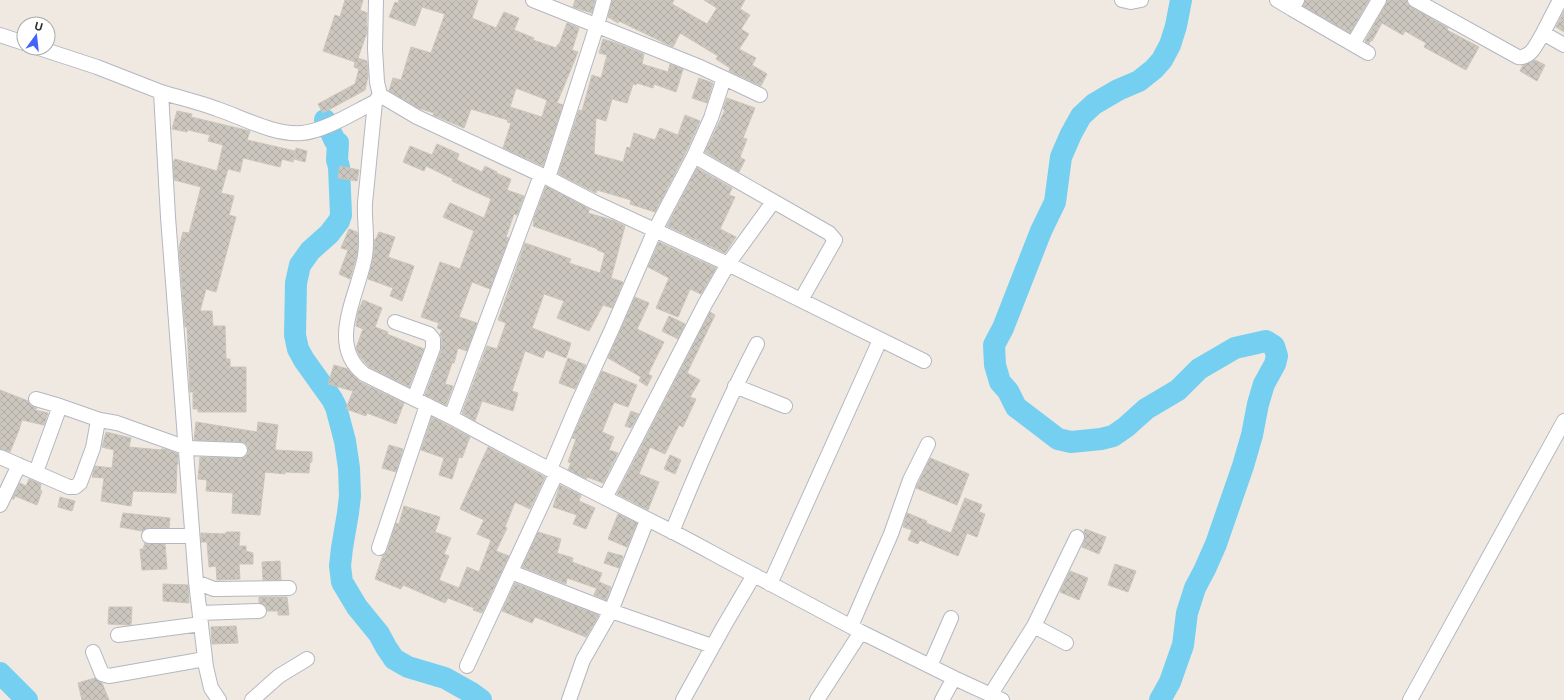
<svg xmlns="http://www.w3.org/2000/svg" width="1564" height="700" viewBox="0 0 1564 700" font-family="Inter,sans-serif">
<defs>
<pattern id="building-cross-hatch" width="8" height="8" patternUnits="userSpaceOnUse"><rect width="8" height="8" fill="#cbc7bf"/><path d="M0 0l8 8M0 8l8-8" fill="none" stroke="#afaba4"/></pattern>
</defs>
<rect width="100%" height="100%" fill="#efe9e1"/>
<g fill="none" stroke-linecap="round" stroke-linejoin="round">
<path stroke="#75cff0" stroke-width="22" d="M325,120L335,141L338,143L337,160L339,167L341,215L339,221L329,234L310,251L300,265L296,283L295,335L298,349L304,360L332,399L336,407L345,441L349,468L350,496L348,513L342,548L340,566L342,582L357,607L379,634L386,647L394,659L408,667L445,678L470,692L481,700
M0,673L27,700
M1160,700L1170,682L1183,645L1187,613L1195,588L1205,569L1216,544L1243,466L1252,435L1258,404L1264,384L1275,364L1277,356L1274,346L1266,341L1235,348L1199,369L1178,390L1146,409L1126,427L1113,436L1101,439L1071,442L1058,439L1016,407L1008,391L1000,382L995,365L994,345L1003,328L1041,231L1055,202L1061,157L1071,134L1081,116L1094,104L1118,90L1139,81L1154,69L1162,60L1170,45L1176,26L1181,0"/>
</g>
<path fill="url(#building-cross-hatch)" stroke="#cbc5ba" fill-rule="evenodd" d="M345,0H363L360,10L367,13L366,26H367V32L358,58L367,61L368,76L365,90L323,113L318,104L355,84L359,69L354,67L355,62L323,51L335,15L340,17Z
M399,0H478L472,18L496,28L504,12L519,18L514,30L534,38L533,40L556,48L558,44L559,45L567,23L579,28L572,50L578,52L557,103L563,105L543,166L503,148L511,123L507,122L508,120L471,109L464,128L433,115L434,113L418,108L389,91L393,78L401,80L411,47L431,53L445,14L422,7L415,26L389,17L395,2L398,3ZM516,88L547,100L542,117L510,107Z
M575,0H595L592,13L573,7Z
M612,0H674L672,4L707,24L717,8L704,0H745L740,9L750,15L741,29L749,34L739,49L756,58L752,65L767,74L761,86L729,71L730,68L716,59L718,56L680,33L673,47L619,21L618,23L608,17Z
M1305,0H1369L1350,33L1303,6Z
M1387,0H1407V4L1411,7L1448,28L1447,30L1479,47L1466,70L1424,47L1426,43L1405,31L1403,35L1382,23L1372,41H1370L1369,44L1365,41L1386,4Z
M1564,11V32L1556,27Z
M603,39L616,43L644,54L642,64L668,72L670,64L683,69L676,92L654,84L653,88L637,83L636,85L633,84L627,103L612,99L606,121L596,118L594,154L623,162L627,147L630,148L634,133L655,140L660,128L678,135L685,115L700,121L686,152L655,212L630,204L631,200L597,190L596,193L558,174L579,110L582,111L592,75L601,78L607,55L599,53Z
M1535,60L1545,65L1537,81L1520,71L1523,65Z
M699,78L713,83L707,103L692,98Z
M727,98L755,108L743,138L747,139L740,157L745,160L739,172L705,152L725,110L723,109Z
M177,111L192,114L191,117L250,131L247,140L295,151L293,162L282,159L280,167L243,158L240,172L228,169L221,193L234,196L229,215L236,217L216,292L206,289L200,311H212L213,326H225L226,359H230V367H246V412H198V409H193V392H190L187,327H185L179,248L183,232L189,233L201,187L174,180L173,163L175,159L217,171L223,145L208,141L210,135L188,130L187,132L172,129Z
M437,144L459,154L457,160L482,172L485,166L497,172L496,173L511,179L507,190L524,196L517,215L514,214L506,237L509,238L490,289L472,282L459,317L477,323L467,351L458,348L454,363H452L445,384L453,386L446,405L425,395L441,351L442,339L440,335L442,330L437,328L439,323L421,317L440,262L460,269L474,231L443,217L450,203L484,218L491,199L452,181L453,179L426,166L424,171L403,162L410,146L432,155Z
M296,148L307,151L305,162L294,159Z
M340,166L359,170L357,181L338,178Z
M697,168L732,188L729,195L735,197L720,229L736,237L725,253L667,226Z
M546,186L590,209L588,213L612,220L625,226L611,278L623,282L612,308L603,305L589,331L557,318L564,301L544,294L532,328L571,343L566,358L546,350L543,358L525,351L512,391L518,393L513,411L482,401L475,421L462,413L487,346L497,349L506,323L498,320L525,243L571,259L569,263L600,273L605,253L597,250L598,249L533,226L534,222L533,221Z
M349,229L357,232L358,236L357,255L350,279L339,274L348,250L341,248Z
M379,232L395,237L388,257L414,266L402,301L390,296L393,288L368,279L373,257L375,239H376Z
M659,242L716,268L701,294L690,289L678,317L656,308L669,278L648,267Z
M635,297L649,303L637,329L664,342L648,374L652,376L647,386L639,381L641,377L608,358Z
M363,300L382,308L375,327L388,332L387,334L424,349L409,387L369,367L360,357L356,348L363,329L356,326L358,312Z
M710,312L715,315L687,373L700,380L690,397L696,399L683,427L679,425L665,454L650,447L639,474L659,482L648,510L617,494Z
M669,316L685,324L678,339L662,331Z
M568,358L586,365L575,389L559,383Z
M334,365L348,369L360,382L404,403L396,424L367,413L366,416L346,409L353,391L328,384Z
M602,371L637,385L628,407L614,402L602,432L614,437L609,450L618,453L603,483L587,477L586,479L568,470L571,463L568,462L576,439L572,438Z
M0,390L28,401L30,405L37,408L35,410L48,413L44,425L22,420L19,430L10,452L0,449Z
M631,411L639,414L631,428L625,426Z
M432,417L470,437L462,458L459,457L452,479L439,475L444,458L421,450Z
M196,422L257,432L258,422L278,425L275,450L312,452V462H310L309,473L285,472V474L265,472L260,515L232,513L233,493L206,491L207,480L198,479L200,457L240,458L247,455L248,451V446L245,443L240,442L194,440Z
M106,432L131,438L129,447L161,450V449H166L178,454V464H177L176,493L133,491L131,506L101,501L104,478L92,477L95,466L112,468L114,450L102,447Z
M389,445L403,449L396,472L382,468Z
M488,447L545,477L530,509L515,502L505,527L507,528L496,551L509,556L482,613L473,610L474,608L448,598L445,603L403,585L401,589L375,579L383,555L387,551L396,523L399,524L404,506L440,517L435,532L451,538L444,554L449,556L439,580L459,588L467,567L479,572L491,540L477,534L484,520L460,509Z
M670,455L681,460L675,474L664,469Z
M930,458L969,474L957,505L916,488Z
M29,479L41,484L40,490L42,491L37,505L15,496L14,499H12L20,483L26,486Z
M560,485L581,495L579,501L595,508L586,529L573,524L577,515L553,507Z
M60,497L75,501L72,511L58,507Z
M965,498L982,505L979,512L985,514L977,537L967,533L958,556L920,540L918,544L908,540L912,530L903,527L907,513L927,521L926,523L951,533Z
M123,513L170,518L169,528H149L142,531L120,527Z
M618,514L637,523L627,547L608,539Z
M1085,529L1106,537L1099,554L1082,547L1085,537L1084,532Z
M226,532H240L239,546H246V551L253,553V564H239L240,579L217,580L216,566L209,567L207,542H201V533L226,534Z
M538,532L561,539L557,553L573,558L572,562L602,573L596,588L567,578L566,584L522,567Z
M145,543L165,544L167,569L142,570L140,549H143Z
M608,552L623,556L619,568L604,563Z
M280,561L281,580H263L262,562Z
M1115,564L1136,571L1128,592L1108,585Z
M1070,571L1088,578L1079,600L1060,592Z
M599,582L611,587L606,600L594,595Z
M515,583L599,615L586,637L535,617L532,623L502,611Z
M163,584L188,585L189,603L163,601Z
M259,597H287L289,615H278V611H267L266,606L259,603Z
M109,607H132L131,625L108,624Z
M236,626L238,643L212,644L211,627Z
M95,678L102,683L109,700H82L78,683Z"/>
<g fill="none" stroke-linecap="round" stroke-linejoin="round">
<defs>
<path id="street" d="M376,0L375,49L377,82L380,95
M533,0L700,67L724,78L711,118L694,156L655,230L612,329L578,403L550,469
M1122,0L1131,2L1141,0
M1277,0L1292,9
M1297,0L1292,9L1368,53
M1415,0L1518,57C1531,59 1537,43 1543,33
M1560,0L1543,33L1564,45
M0,35L24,43
M1353,44L1379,0
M39,48L97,67L161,92L168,217L196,582L206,667L211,688L219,700
M724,78L760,95
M161,92C180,98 199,102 217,109C244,118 273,135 302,133C325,131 354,112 375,102L380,95
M380,95L417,117L548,178L594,202L728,264L924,361
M375,102L365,203C364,221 368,238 365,256C359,293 326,344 364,374L451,417
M694,156L829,233L835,240L801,300
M541,175L451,417C523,457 597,494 671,531C699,545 726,561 754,575L724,626L683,700
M548,178L597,25L604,0
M395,322L429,334L433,339V348L414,399
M735,386L785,406
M36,399L60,406
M0,457L69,487H75L80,483L93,448L97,426L100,420L117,423L187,448L240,450
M36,472L60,406L100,420
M605,498L705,304L728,264L773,202
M0,505L19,465
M672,532C698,468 725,405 757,344
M149,536H192
M379,548L427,405
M511,572L611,611L712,646
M754,575L861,632L954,678L1002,700
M196,582L214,589L289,588
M770,584L880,340
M200,613L259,611
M851,626L891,534L910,480L928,444
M1034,626L1066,643
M118,635L201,624
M93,652L102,674L109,676L205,659
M467,666L556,474
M930,666L951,618
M991,694L1034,626L1077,537
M252,700L279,676L307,659
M569,700L583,660L611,611L647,520
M817,700L861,632
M942,700L954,678
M1410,700L1564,421"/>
</defs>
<use href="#street" stroke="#b4b7c1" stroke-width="16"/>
<use href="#street" stroke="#fff" stroke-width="14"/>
</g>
<g transform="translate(36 36) rotate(15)"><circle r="19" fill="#ffffff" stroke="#ababab"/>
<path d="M0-3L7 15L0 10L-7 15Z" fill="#4264fb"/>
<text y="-6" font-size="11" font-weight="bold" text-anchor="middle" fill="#2e2e2e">U</text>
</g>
</svg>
